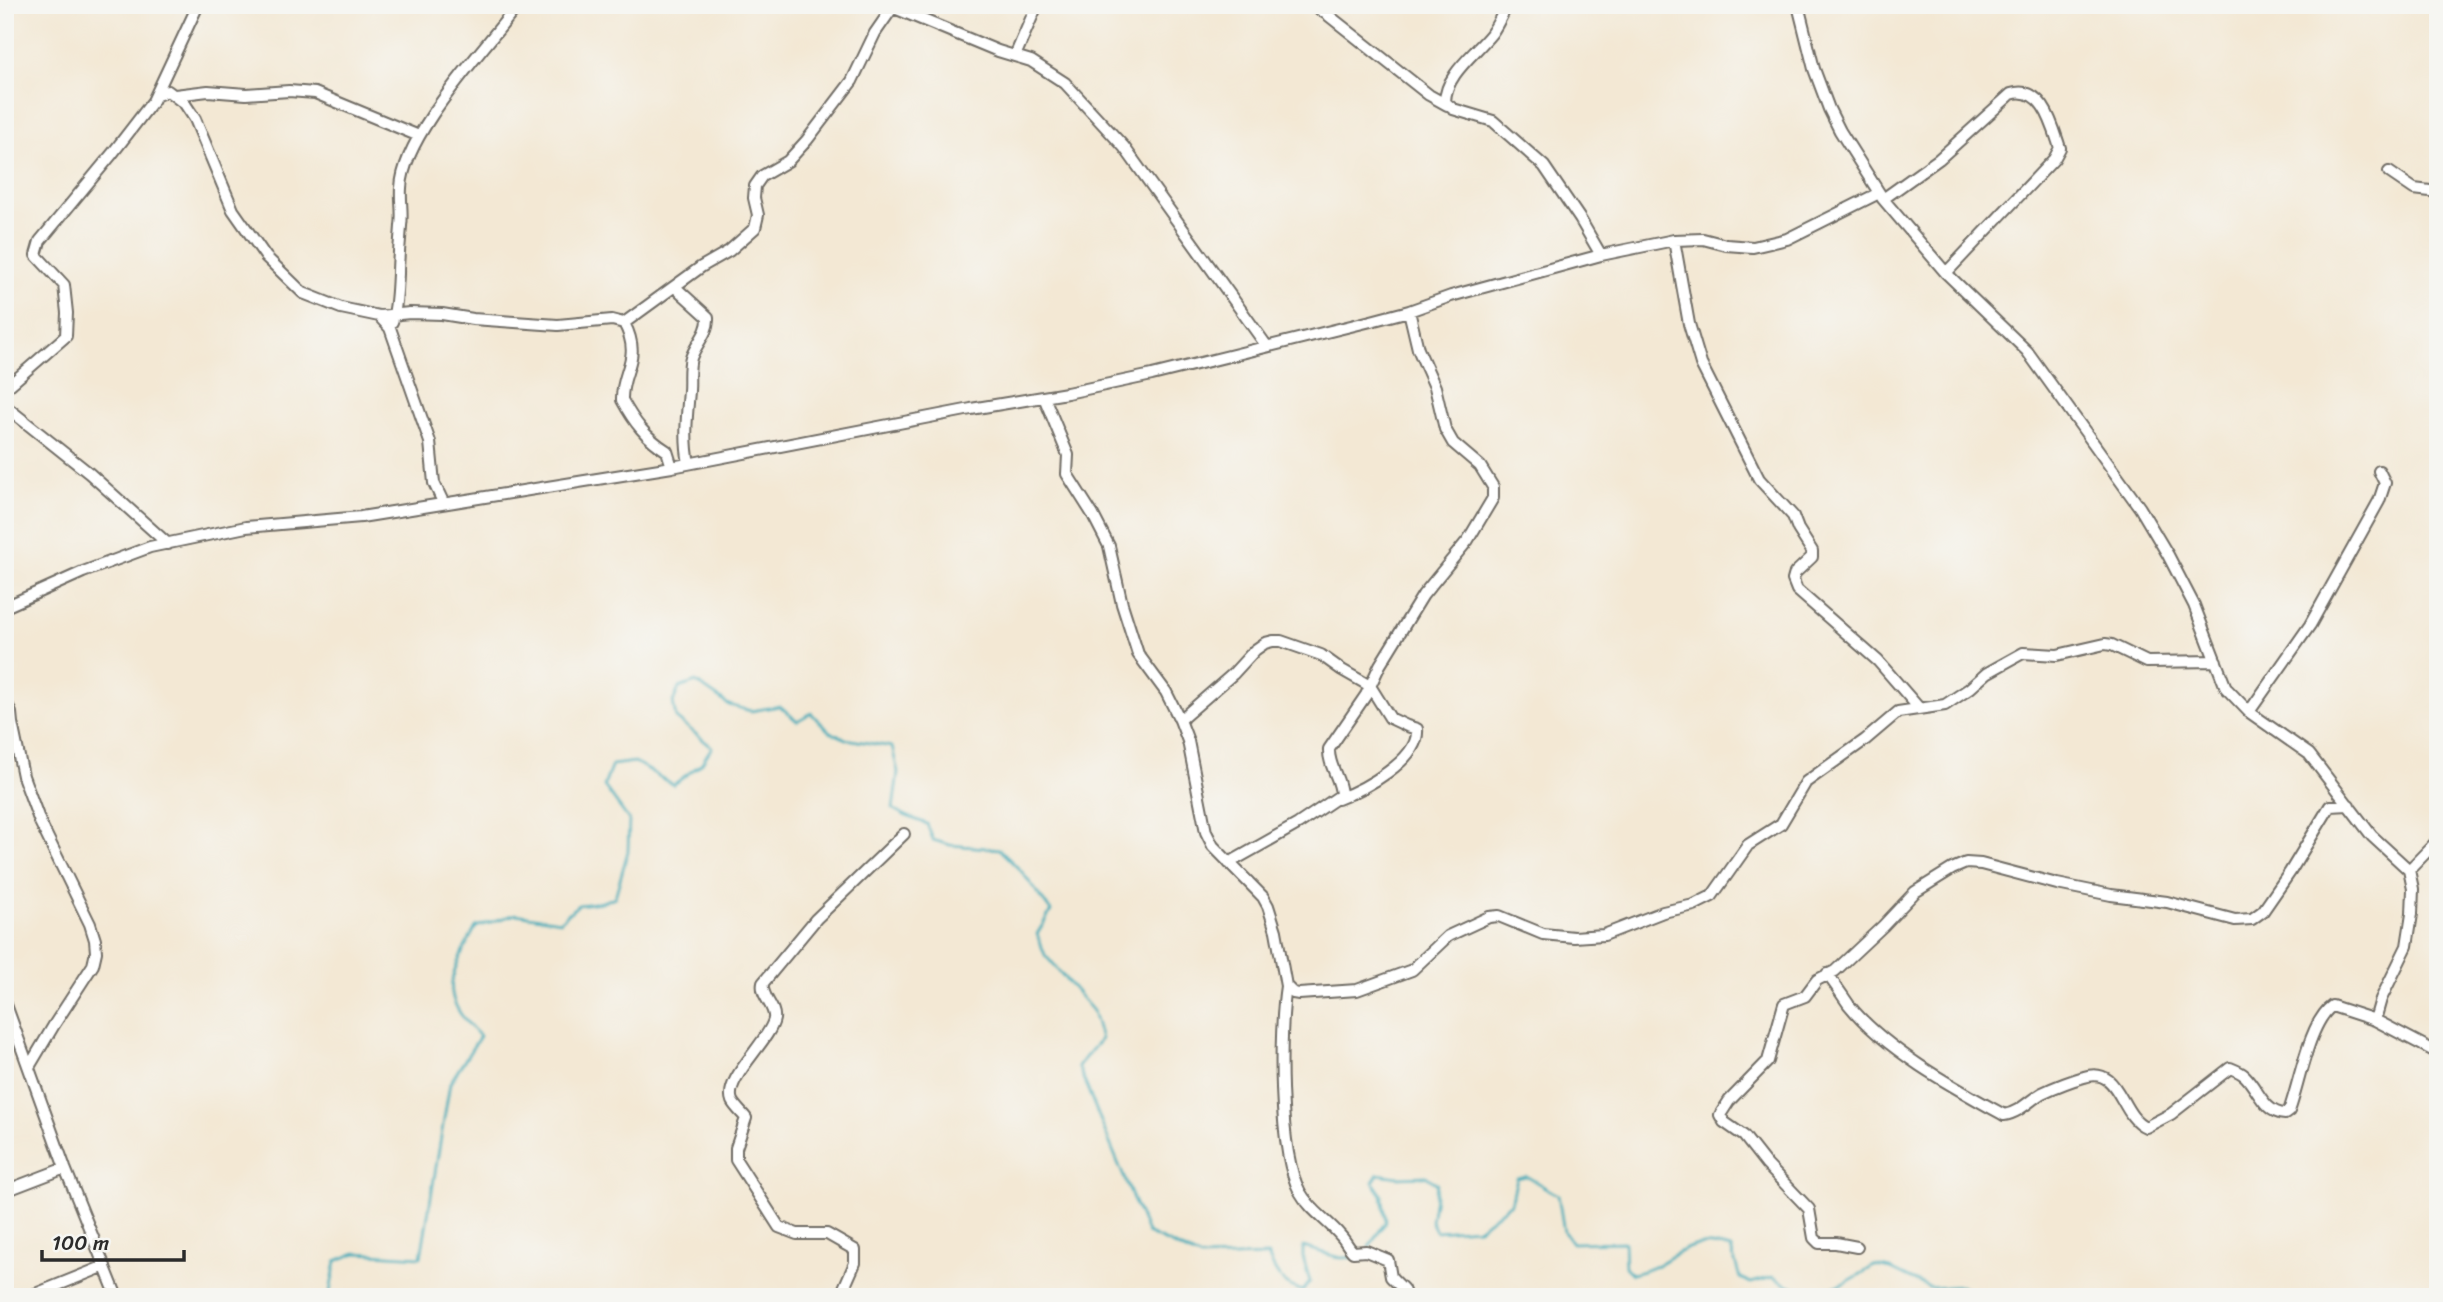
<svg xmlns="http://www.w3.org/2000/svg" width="2443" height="1302" viewBox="0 0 2443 1302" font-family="Sriracha,sans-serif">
<rect width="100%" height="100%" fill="#f6f6f2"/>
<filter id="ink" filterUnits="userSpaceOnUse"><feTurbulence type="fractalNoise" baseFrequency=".0143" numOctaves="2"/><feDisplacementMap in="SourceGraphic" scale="14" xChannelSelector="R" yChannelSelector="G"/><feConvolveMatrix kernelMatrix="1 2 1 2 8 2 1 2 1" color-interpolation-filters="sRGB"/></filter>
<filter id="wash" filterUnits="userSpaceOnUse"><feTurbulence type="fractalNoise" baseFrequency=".00686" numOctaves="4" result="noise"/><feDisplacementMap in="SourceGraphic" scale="28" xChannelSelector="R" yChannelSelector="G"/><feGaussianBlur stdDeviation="1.57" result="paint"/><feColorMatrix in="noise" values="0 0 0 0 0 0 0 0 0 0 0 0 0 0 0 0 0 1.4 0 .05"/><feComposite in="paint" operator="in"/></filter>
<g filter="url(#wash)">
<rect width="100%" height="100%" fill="#f3e8d4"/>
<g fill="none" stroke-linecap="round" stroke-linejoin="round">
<path stroke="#3baab9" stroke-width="2.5" d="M1369,1247L1386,1221L1382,1195L1373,1182L1378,1174L1398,1177L1426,1176L1437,1184L1431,1221L1436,1231L1479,1228L1511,1203L1517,1178L1526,1176L1558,1195L1564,1232L1572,1243L1624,1242L1625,1267L1632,1274C1675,1266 1679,1233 1731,1249L1740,1278L1751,1283L1773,1277C1812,1302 1839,1288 1874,1266L1891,1269L1930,1288L1961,1286L1979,1297
M329,1297L336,1261L356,1253L421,1257L450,1083L480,1036C435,994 451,974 476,927L516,914L560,921L578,905L602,902L615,897L628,851L629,820L604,786L612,765L635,762L673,785L701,764L712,747L676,718L673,702L679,688L696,682L729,705L751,711L780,706L797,721L811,713L830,732L846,739L892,747L898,772L893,809L904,815L927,824L933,840L950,845L999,849L1022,872L1051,911L1037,934L1045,955L1093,1011L1101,1039L1078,1066L1147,1233L1201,1258L1268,1256C1276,1274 1283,1286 1303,1291L1310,1282L1303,1257V1247L1341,1258L1362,1257L1363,1255
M2405,1297L2414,1292L2427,1297"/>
</g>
</g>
<g filter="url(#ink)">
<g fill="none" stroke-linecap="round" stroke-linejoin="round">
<defs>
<path id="minor" d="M887,5L998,51L1031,61L1065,83L1124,147L1266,345
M1313,5L1328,15L1429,95L1447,105
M1507,5C1502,15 1497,26 1491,34C1475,54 1445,75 1445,102L1453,109L1493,121L1544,166L1580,219L1601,255
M1798,5L1814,69L1829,109L1840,131L1883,199L1946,273L2027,351L2140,508L2168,555L2194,605L2226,688L2249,712L2309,754L2372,836L2409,870L2413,889L2412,914L2407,946L2381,999L2375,1020L2438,1053
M1015,56L1037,5
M157,95L168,91L185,104L195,119L233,210L266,257L303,293L341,308L379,316L390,328L430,442L434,483L443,502
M175,95L208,91L246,94L289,91L315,93L419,136
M2389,172L2414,189L2438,192
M1883,199L1939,159L2011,94C2043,84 2053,127 2060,148L2054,159L1946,273
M1674,240L1689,324L1701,364L1759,479L1793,516L1798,529L1812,551V557L1795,573L1793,580L1797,590L1878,661L1918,707
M675,287L708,317C709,333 696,343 691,358C688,368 690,380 689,391C687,415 684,439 689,463
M379,316L410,313L442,314L473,319L558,325L612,320L624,323C643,359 621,370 622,400C634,422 646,438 667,451L672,467
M392,322C397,307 397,290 398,274C398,258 400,242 401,226C403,213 400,201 401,188C403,134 485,49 518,5
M624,323L701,267L729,251L755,228L758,215L754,198L755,186L762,176L788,161L807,140L852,81L875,33L893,7
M5,389L66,336L67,313L64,285L36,255L40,241L112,154L153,101L198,5
M1044,397L1068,455L1067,474L1093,515L1109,546L1122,604L1138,654L1166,692L1180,720L1188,741L1206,832L1213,846L1263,897L1268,906L1276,931L1286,986L1293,993L1299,994L1357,990L1412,970L1448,936L1489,917L1499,916L1543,934L1574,937L1604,935L1663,912L1694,905L1712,896L1748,845L1781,824L1806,782L1865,740L1898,712L1945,705L1969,689L1987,673L2023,653L2057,655L2105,644L2112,645L2147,662L2216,661
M5,406L89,473L168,544
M5,607L83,572L150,547L246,527L361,517L672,467L971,409L1067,393L1152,375L1371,321L1409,311L1451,296L1601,255L1674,240L1703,239L1726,245L1753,247L1787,239L1879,193
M5,699L11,713L12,723L5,727
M2249,712L2310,625L2379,501L2385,483L2379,471
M1180,720L1233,674L1255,650L1265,643L1273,641H1281L1321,655L1342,670L1370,686L1390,718L1407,726L1417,729C1420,760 1362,790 1338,799
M12,723L23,776L40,822L90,924L95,940L96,952L93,965L54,1025L29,1067
M1229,863L1298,824L1341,795C1341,779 1328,766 1329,749L1366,695L1380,665L1423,595L1468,540L1493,498V487L1480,466L1453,443L1445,429L1435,387L1418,349L1409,311
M2409,870L2438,840
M1827,974C1835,984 1842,995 1849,1005C1885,1050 1955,1088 2004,1115C2019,1113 2030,1100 2042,1093C2055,1087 2070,1081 2084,1077C2121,1065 2119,1116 2146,1127L2171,1114L2230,1068C2235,1070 2241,1072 2245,1076C2258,1089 2264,1113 2285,1114L2289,1111C2299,1085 2309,1022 2332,1006L2375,1020
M1286,986C1279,1032 1278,1152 1300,1192C1310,1210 1327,1220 1340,1235C1345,1240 1348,1247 1353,1252L1366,1251L1388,1260L1391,1277L1403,1289L1406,1297
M5,1002L65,1168L117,1297
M5,1191L65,1168
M1857,1247L1836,1243H1819L1814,1238L1809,1209L1766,1164L1744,1136L1724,1122L1720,1115L1729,1101L1768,1061L1784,1004L1805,996L1817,980L1835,971L1883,926L1915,892L1952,869L1966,863L1981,864L2057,884L2111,895L2167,902L2235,920L2252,919L2263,911L2290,872L2330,806L2349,805
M28,1297L105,1266
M840,1297L855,1263V1250L827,1234H797L779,1227L736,1160V1148L746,1118C742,1113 735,1107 732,1101C723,1079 770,1041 774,1019C776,1006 760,996 763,983L816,919L904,834"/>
</defs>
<use href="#minor" stroke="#716d66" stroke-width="14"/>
<use href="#minor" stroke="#fff" stroke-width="10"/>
</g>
</g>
<rect width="2443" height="1302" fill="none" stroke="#f6f6f2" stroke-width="28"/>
<path d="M42 1250v10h142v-10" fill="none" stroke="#2b2b2b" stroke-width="3.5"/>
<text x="52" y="1250" font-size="21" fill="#2b2b2b" stroke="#f6f6f2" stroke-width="5" paint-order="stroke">100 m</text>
</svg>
